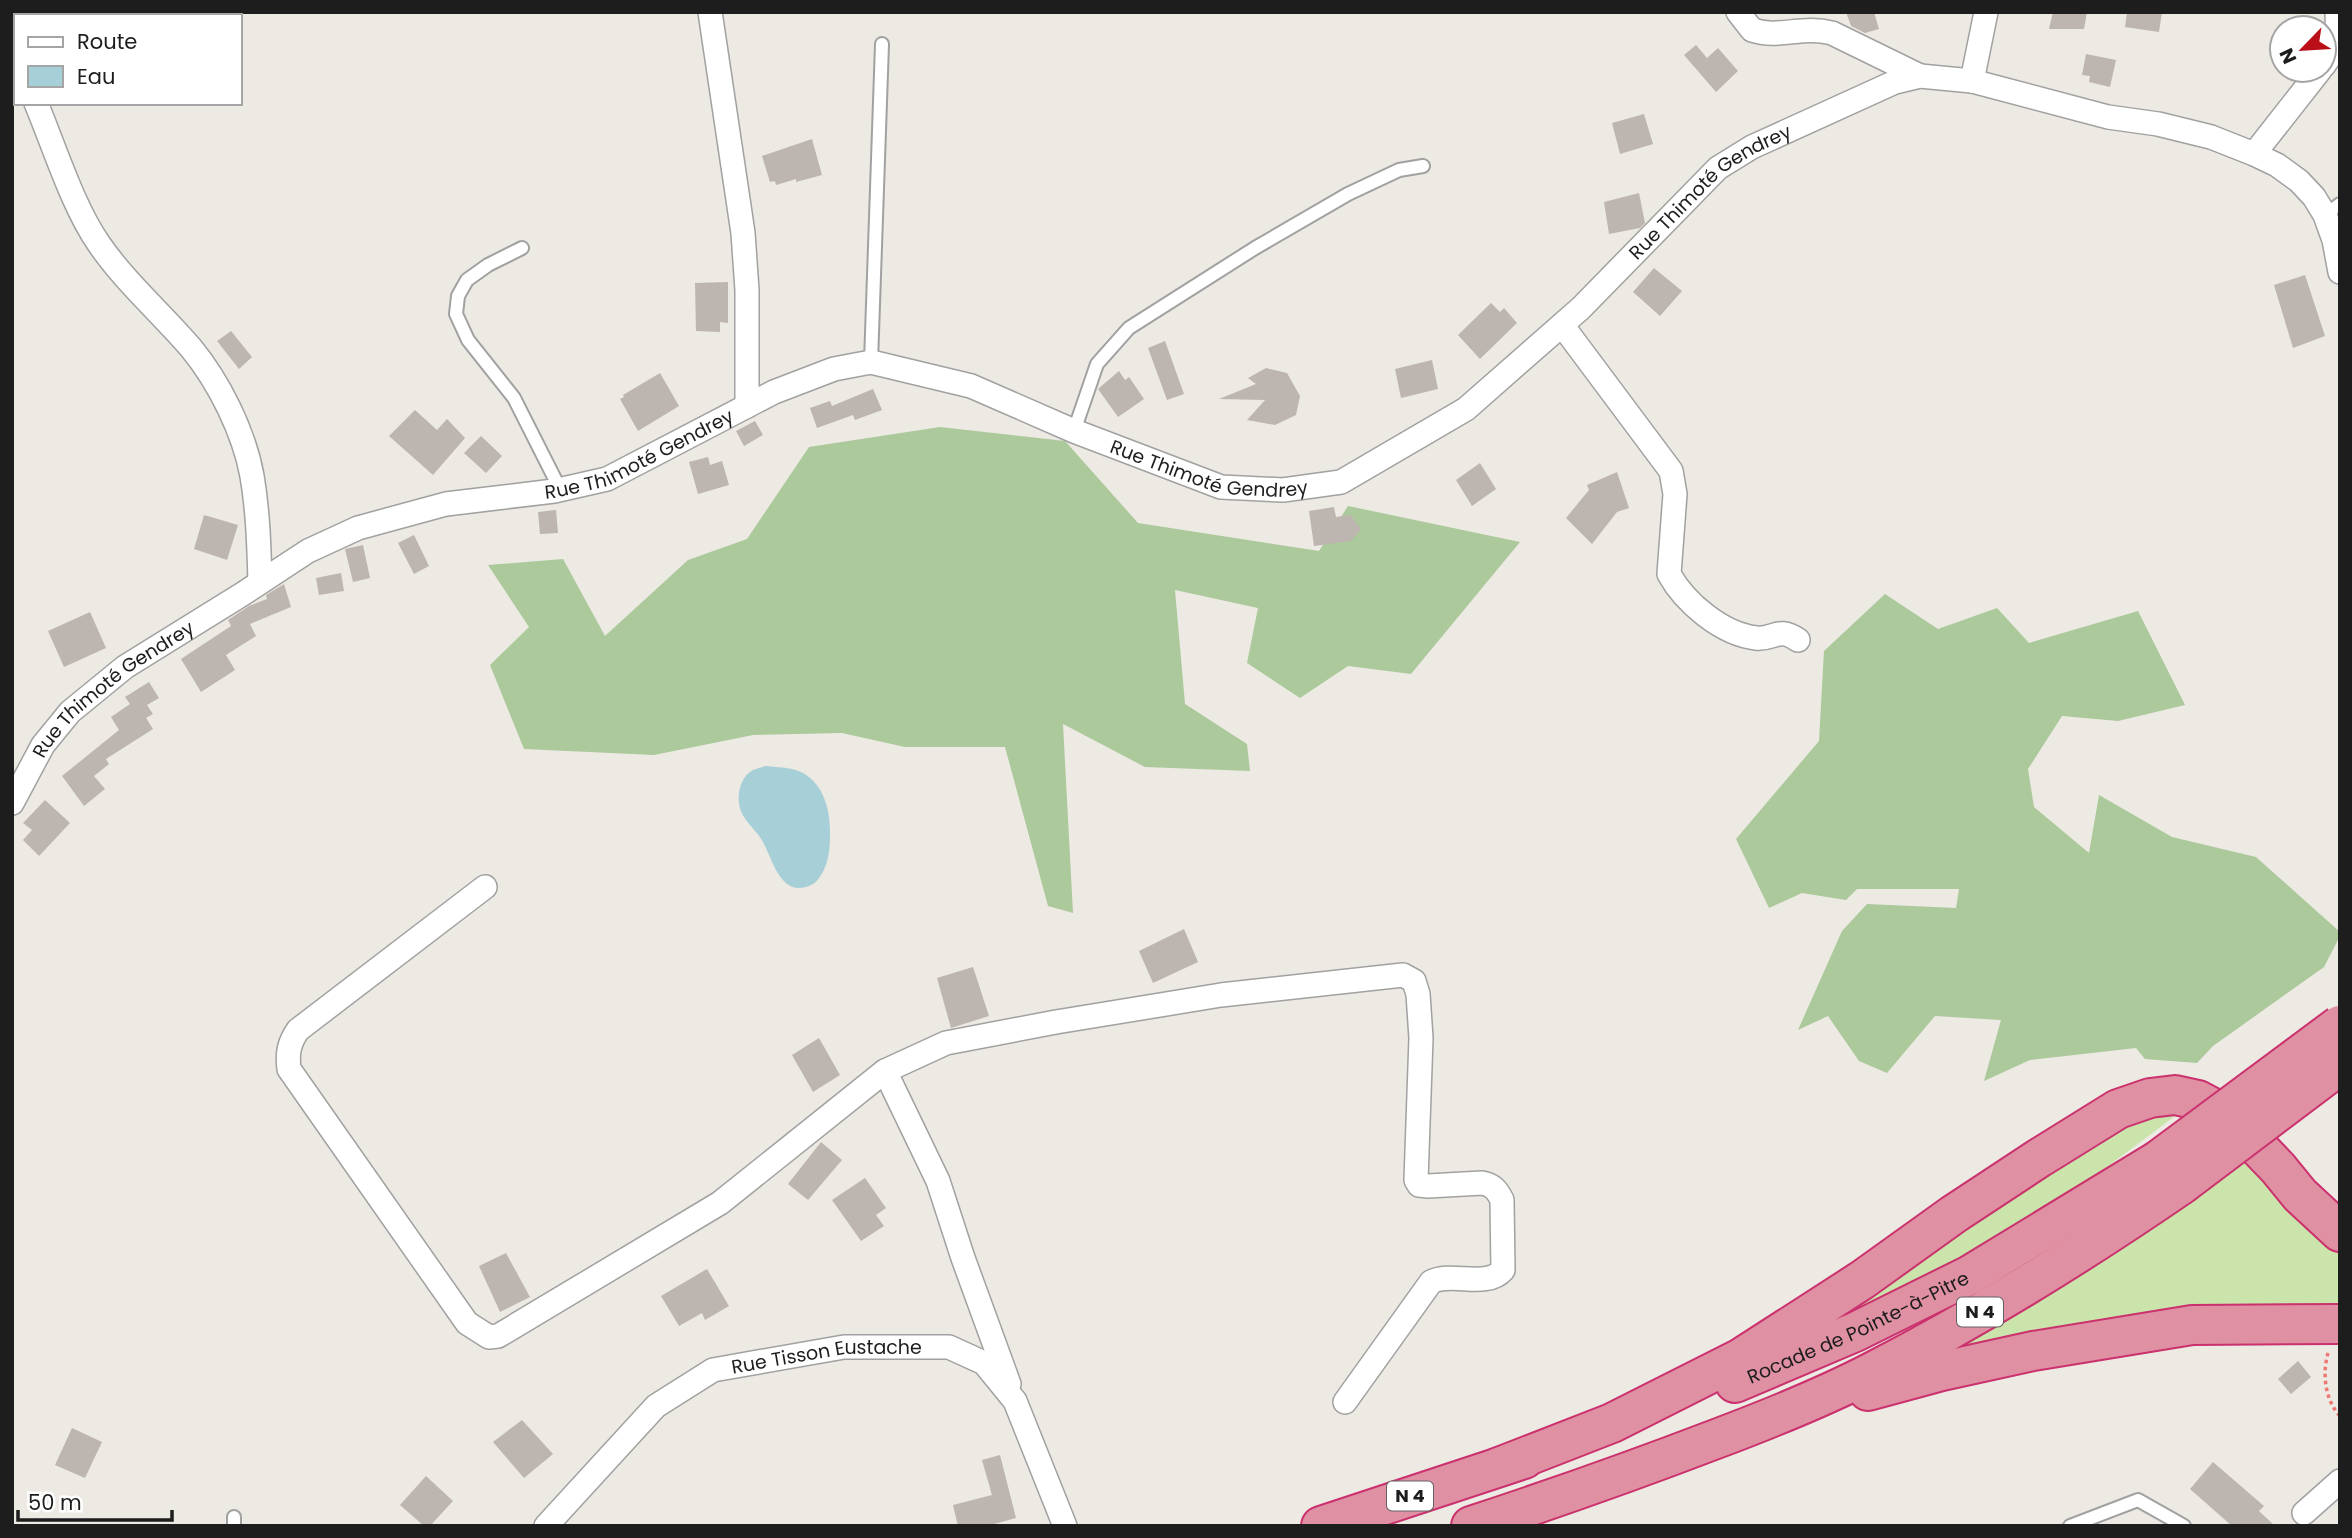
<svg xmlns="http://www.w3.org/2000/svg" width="2352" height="1538" viewBox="0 0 2352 1538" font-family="Poppins,sans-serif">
<rect width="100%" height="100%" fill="#ede9e3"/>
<path fill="#cae4ac" d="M2187,1107L2095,1176L1927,1278L1845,1319L1770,1346L2124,1117Z
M2252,1149L2334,1249L2340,1253V1308L2069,1332L1932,1352Z"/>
<path fill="#abc99b" d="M940,427L1065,441L1138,523L1319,551L1348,506L1520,542L1411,674L1348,666L1300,698L1247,663L1258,608L1175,590L1185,704L1247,744L1250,771L1145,767L1063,724L1073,913L1048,906L1005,747H905L842,733L753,735L654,755L524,749L490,665L529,627L488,565L563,559L605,636L688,560L747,539L809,447Z
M1885,594L1938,629L1997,608L2029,643L2138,611L2185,705L2118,721L2062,716L2028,769L2034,807L2089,853L2099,795L2172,837L2256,857L2340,932V936L2324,967L2213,1046L2197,1063L2145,1059L2136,1048L2030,1060L1984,1081L2001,1020L1935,1016L1887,1073L1859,1061L1828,1016L1798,1030L1842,931L1867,904L1956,908L1959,889H1857L1846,900L1802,893L1769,908L1736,839L1819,741L1824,651Z"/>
<path fill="#a7cfd8" d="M765,766C773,767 783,767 792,769C821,776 830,805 830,832C830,848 829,865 819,878C816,883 812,885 806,887C780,895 772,858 763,842C757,831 745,822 741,811C736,799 739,780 750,772C753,769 760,768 765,766Z"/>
<path fill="#bdb5b0" d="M1846,12H1874L1879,29L1865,33L1851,26Z
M2053,12H2087L2084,29H2049Z
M2127,12H2162L2159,32L2125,27Z
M1696,45L1707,58L1718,48L1738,71L1716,92L1684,55Z
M2086,54L2116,60L2110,87L2089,82L2090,76L2082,75Z
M1644,114L1653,144L1620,154L1612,123Z
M812,139L822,175L796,182V179L776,185L775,181L770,182L762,156Z
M1639,193L1645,223L1640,228L1609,234L1604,202Z
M1654,268L1682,291L1660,316L1633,292Z
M2305,275L2325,336L2293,348L2274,285Z
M728,282V323L720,322V332L696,331L695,283Z
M1491,303L1500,312L1504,308L1517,323L1480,359L1458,335Z
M231,331L252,357L239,369L217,341Z
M1165,341L1184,394L1167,400L1148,348Z
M1432,360L1438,389L1401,398L1395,369Z
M1266,368L1287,373L1300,396L1296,415L1275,425L1247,420L1265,400L1219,399L1256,384L1248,378Z
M1119,371L1125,380L1129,377L1144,399L1118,417L1098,389Z
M660,373L679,406L638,431L620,399L624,397L623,395Z
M873,389L882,410L855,420L853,415L817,428L810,408L830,401L832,406Z
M415,410L437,430L447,419L465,438L433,475L389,436Z
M755,421L763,435L744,446L736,431Z
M481,436L502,456L486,473L464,453Z
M708,457L710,465L722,461L729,485L698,494L689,462Z
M1480,463L1496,489L1472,506L1456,480Z
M1617,472L1629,508L1617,512L1592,544L1566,518L1589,490L1587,485Z
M1334,507L1336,517L1350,515L1361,529L1351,541L1314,546L1309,511Z
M556,510L558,533L540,534L538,512Z
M204,515L238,525L227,560L194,549Z
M414,535L429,566L414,574L398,543Z
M363,545L370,578L353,582L345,549Z
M341,573L344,591L319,595L316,578Z
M284,584L291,607L250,624L256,636L226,655L235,670L201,692L181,659L231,626L228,620L249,606L267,599L266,595Z
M90,612L106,648L64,667L48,631Z
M149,682L159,698L147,705L153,714L146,718L153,729L106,759L109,764L94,776L105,789L84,806L62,776L119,730L111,717L130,704L125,697Z
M45,800L70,823L39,856L23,840L32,830L23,823Z
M1184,929L1198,962L1153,983L1139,951Z
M973,967L989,1016L951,1028L937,978Z
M819,1038L840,1075L813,1092L792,1055Z
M821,1142L842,1160L808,1200L788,1184Z
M865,1178L886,1208L876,1215L884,1226L861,1241L832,1200Z
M506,1253L530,1297L500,1312L479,1266Z
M707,1269L729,1306L705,1320L702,1313L679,1326L661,1296Z
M2298,1361L2311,1377L2291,1394L2278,1379Z
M522,1420L553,1454L524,1478L493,1442Z
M72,1428L102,1442L85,1478L55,1465Z
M1000,1455L1016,1518L987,1526H958L953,1505L992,1495L982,1460Z
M2213,1462L2264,1506L2259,1511L2275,1526H2232L2190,1489Z
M426,1476L453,1501L430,1526H424L400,1505Z"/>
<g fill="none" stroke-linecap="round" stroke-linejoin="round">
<defs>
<path id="lane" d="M2325,215L2340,204
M522,248L488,265L467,280L458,296L456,314L468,340L514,398L560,489
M871,362L882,44
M1074,431L1097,364L1129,328L1255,248L1348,194L1399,170L1423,166
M234,1526V1517
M2070,1526L2138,1500L2184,1526"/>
<g id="street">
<path d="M710,12L743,233L747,290V406"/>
<path d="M1738,12L1752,30C1780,39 1802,25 1832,33L1920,76"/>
<path d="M18,16V12"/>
<path d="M2324,65C2337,48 2338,33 2337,12"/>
<path d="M1972,81L1986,12"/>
<path d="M36,103C54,146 73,207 99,244C125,282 161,313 191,348C219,382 244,432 252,476C258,511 259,547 260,582"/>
<path d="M2254,154L2320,70"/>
<path d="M1562,325L1671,471L1675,494L1669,574C1685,603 1722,634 1756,638C1774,640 1778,626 1798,640"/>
<path id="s1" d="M12,803L43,745L70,712L125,667L241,595L308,551L358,528L446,504L554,491L607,479L774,392L834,369L871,362L971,386L1074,431L1221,487L1283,490L1341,482L1466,409L1581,308L1718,168L1752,147L1895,82L1920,76L1972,81L2108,117L2158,124L2211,137L2254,154L2277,165L2299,181L2314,197L2325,215L2334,240L2340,272"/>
<path d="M485,887L298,1030C289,1043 287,1053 289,1069L467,1323L489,1337L498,1336L720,1203L885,1071L946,1043L1056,1022L1221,995L1403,975L1414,981L1418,994L1421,1038L1416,1180L1419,1185L1428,1186L1482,1183C1493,1185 1497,1190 1502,1200L1503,1270C1486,1289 1452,1271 1431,1282L1345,1402"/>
<path d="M885,1071L938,1181L963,1258L1009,1384"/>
<path d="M2304,1513L2340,1481"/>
<path id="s2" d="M546,1526L656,1406L713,1370L844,1347H949L984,1363L1015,1401L1065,1526"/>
</g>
<g id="highway">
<path id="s3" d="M1735,1383L1855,1332L1970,1275L2157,1161"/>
<path d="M1868,1391L1942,1371L2033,1351L2192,1325L2340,1324"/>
<path d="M1499,1467L1612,1423L1741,1358L1862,1280L1954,1214L2039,1158L2118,1109L2150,1098L2175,1095L2198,1100L2228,1116L2278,1168L2300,1195L2340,1232"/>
<path d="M1321,1526L1524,1459"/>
<path d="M1471,1526C1553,1499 1635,1470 1716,1439C1769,1419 1822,1398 1872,1372C1979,1317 2082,1253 2181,1185"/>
</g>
</defs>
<use href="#lane" stroke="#a1a1a1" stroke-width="16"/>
<use href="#street" stroke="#a1a1a1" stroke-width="26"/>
<use href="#highway" stroke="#ca316d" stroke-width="42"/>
<path stroke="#ee7973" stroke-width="3.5" stroke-dasharray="3.5 3.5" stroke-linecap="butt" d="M2328,1353C2322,1374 2325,1400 2340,1416"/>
<use href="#lane" stroke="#fff" stroke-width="12"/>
<use href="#street" stroke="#fff" stroke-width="23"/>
<use href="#highway" stroke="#df90a3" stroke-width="38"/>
<defs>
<path id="highway-bridge" d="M2157,1161L2340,1025
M2181,1185L2340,1065"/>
</defs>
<use href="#highway-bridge" stroke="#ca316d" stroke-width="42" stroke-linecap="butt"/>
<use href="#highway-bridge" stroke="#df90a3" stroke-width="38"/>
</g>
<g text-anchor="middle" stroke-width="6" stroke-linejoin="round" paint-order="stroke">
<g fill="#fff" stroke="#616161" stroke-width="2">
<rect x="1957" y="1297.5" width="46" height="29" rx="5"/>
<rect x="1387" y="1481.5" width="46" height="29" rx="5"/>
</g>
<g font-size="18" font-weight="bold" fill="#1d1d1d">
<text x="1980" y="1318">N 4</text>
<text x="1410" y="1502">N 4</text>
</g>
<g font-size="19" fill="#1d1d1d" stroke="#fff">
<text dy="7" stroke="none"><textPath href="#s1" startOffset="1962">Rue Thimoté Gendrey</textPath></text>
<text dy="7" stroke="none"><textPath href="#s1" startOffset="744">Rue Thimoté Gendrey</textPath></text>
<text dy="7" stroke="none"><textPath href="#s1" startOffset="1353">Rue Thimoté Gendrey</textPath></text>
<text dy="7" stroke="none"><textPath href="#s1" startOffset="156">Rue Thimoté Gendrey</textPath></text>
<text dy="7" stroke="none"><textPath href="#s3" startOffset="135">Rocade de Pointe-à-Pitre</textPath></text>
<text dy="7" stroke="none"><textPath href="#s2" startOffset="345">Rue Tisson Eustache</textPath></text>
</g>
</g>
<rect width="2352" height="1538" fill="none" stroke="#1d1d1d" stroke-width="28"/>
<rect x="14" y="14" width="228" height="91" fill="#ffffff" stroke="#a5a5a5" stroke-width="2"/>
<rect x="28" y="37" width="35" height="10" fill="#ffffff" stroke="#a5a5a5" stroke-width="2"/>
<text x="77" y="49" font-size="21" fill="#1d1d1d">Route</text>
<rect x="28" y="66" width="35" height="21" fill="#a7cfd8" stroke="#a5a5a5" stroke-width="2"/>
<text x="77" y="84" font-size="21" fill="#1d1d1d">Eau</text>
<g transform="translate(2303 49) rotate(245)"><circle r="33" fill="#ffffff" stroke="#a5a5a5" stroke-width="2"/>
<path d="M0-5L12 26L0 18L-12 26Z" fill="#ba0f18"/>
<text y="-10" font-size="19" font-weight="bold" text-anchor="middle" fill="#1d1d1d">N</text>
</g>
<path d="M18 1510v10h154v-10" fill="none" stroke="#1d1d1d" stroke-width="3.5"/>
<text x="28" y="1510" font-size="21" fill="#1d1d1d" stroke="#ffffff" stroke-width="5" paint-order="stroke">50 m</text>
</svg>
